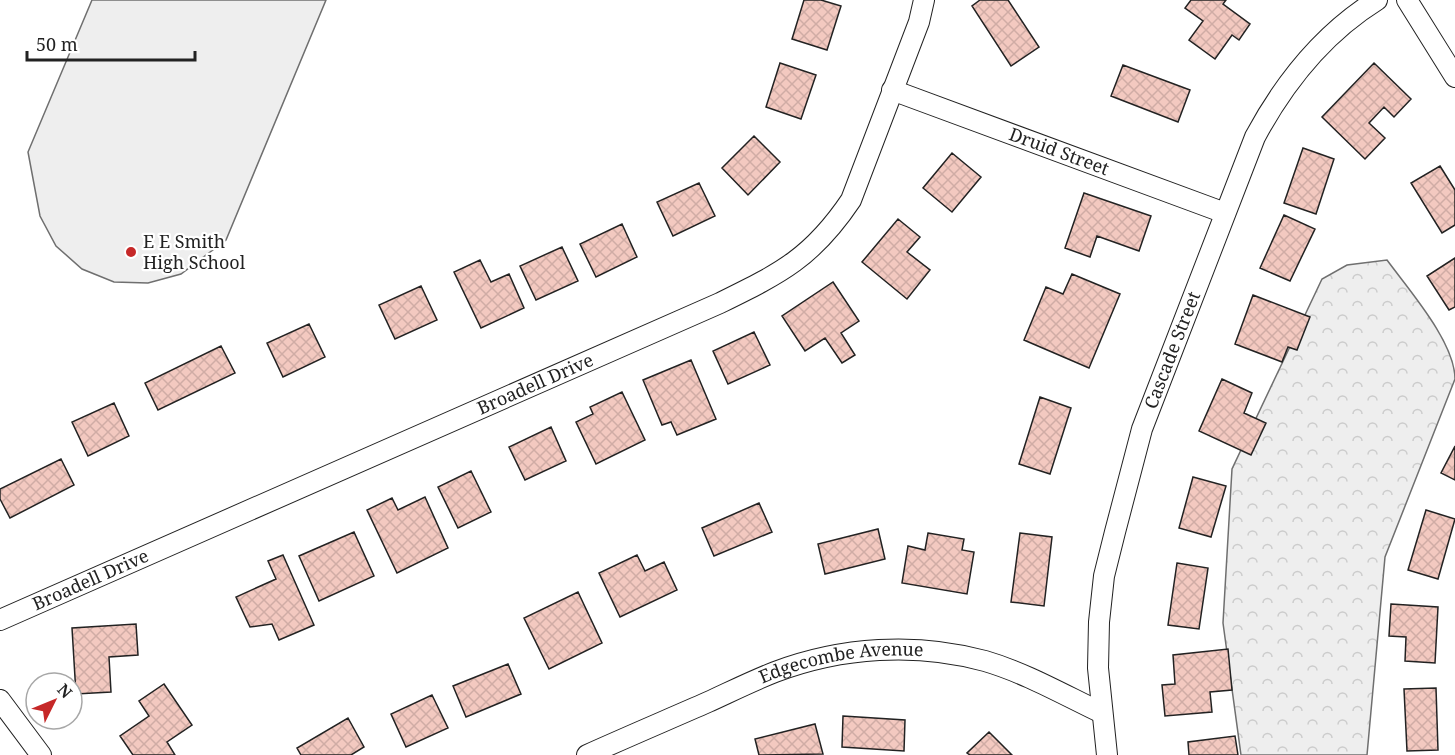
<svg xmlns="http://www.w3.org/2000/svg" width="1455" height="755" viewBox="0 0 1455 755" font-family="'Noto Serif',serif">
<defs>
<pattern id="forest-crowns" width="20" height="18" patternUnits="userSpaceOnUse" patternTransform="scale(1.5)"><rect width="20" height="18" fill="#eee"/><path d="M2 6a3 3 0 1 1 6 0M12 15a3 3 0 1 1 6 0" fill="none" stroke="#ccc"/></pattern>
<pattern id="building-cross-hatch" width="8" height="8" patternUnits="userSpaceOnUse" patternTransform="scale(1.5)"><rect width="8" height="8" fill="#f3c9c0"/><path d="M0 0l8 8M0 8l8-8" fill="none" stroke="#d0aca5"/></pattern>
</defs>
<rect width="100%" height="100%" fill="#fff"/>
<path fill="url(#forest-crowns)" stroke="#6f6f6f" stroke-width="1.5" d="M1387,260C1409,290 1455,342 1455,379L1385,557L1367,755H1241L1223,623L1232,469L1322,279L1347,265Z"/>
<path fill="#eee" stroke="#6f6f6f" stroke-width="1.5" d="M92,0H326L226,240L181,274L148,283L114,282L82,269L56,246L40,216L28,152Z"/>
<path fill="url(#building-cross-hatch)" stroke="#222" stroke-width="1.5" d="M804,0H821L841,6L827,50L792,39Z
M980,0H1008L1039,47L1011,66L972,6Z
M1191,0H1226L1223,4L1250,24L1239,40L1232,35L1215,59L1189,40L1203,21L1185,8Z
M780,63L816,75L801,119L766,107Z
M1374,63L1411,99L1394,117L1384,107L1369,123L1385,138L1365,159L1322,117Z
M1123,65L1190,90L1178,122L1111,96Z
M754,136L780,162L748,195L722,168Z
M1303,148L1334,159L1316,214L1284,203Z
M952,153L981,177L952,212L923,188Z
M1440,166L1455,190V225L1442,233L1411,183Z
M699,183L715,216L673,236L657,202Z
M1084,193L1151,216L1139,251L1097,236L1090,257L1065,248Z
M1284,215L1315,229L1290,281L1260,268Z
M898,219L920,237L907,252L930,270L907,299L862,262Z
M622,224L637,257L596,277L580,244Z
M562,247L578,281L536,300L520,266Z
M1455,258V307L1449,310L1427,276Z
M480,260L491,282L509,274L524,308L481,328L454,272Z
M1072,274L1120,294L1089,368L1024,340L1046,287L1063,294Z
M833,282L859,321L841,333L855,355L842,363L825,338L805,351L782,316Z
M421,286L437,320L395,339L379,305Z
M1253,295L1310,317L1297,350L1288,347L1282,362L1235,344Z
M309,324L325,357L283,377L267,343Z
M754,332L770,365L728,384L713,351Z
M221,346L235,373L158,410L145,383Z
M691,360L716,419L677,435L671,422L662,425L643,380Z
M1222,379L1252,393L1244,413L1266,423L1251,455L1199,431Z
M622,392L645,440L596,464L576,422L593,414L590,407Z
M1040,397L1071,408L1050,474L1019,464Z
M114,403L129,436L88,456L72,422Z
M551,427L566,461L525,480L509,447Z
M1455,446V480L1441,473Z
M61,459L74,485L10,518L0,499V489Z
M471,471L491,512L458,528L438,487Z
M1193,477L1226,486L1211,537L1179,528Z
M425,497L448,548L397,573L367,510L392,498L398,510Z
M759,503L772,532L714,556L702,528Z
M1426,510L1455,519L1438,579L1408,570Z
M878,529L885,559L825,574L818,544Z
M354,532L374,576L319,601L299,556Z
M928,533L964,539L962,550L974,552L967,594L902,583L908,546L925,550Z
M1020,533L1052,537L1044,606L1011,602Z
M283,555L314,625L279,640L272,624L250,627L236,597L276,579L268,561Z
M637,555L645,571L664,562L677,590L620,617L599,573Z
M1177,563L1208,568L1199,629L1168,625Z
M578,592L602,643L549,669L524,618Z
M1391,604L1438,607L1435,663L1405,661L1406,637L1389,636Z
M136,624L138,655L109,657L111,692L76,694L72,628Z
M1228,649L1232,690L1210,692L1212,712L1165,716L1162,685L1175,684L1173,655Z
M508,664L521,694L466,717L453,686Z
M164,684L192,725L167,742L175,755H133L120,736L149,716L139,701Z
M1436,688L1438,750L1407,751L1404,689Z
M432,695L448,728L406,747L391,714Z
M843,716L905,720L904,751L842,747Z
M348,718L364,747L351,755H301L297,748Z
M815,724L823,754L759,755L755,739Z
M989,732L1012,755H970L967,753Z
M1235,736L1238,755H1189L1188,742Z"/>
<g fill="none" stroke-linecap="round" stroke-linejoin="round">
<defs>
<g id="minor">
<path d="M1407,0L1455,77"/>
<path id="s1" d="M892,90L1225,213"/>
<path id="s2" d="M0,620L720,303C781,273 812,258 851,200L919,22L924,0"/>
<path d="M0,700L41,755"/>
<path id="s3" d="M587,755C627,737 667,720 708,702C730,692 752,681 775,672C841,647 916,642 985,661C1026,673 1064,695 1102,713"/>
<path id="s4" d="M1107,755L1098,668L1099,622L1104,576L1115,532L1142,429L1255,137C1284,83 1324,33 1377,0"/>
</g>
</defs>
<use href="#minor" stroke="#222" stroke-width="22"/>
<use href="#minor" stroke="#fff" stroke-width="20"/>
</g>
<circle fill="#c62828" stroke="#fff" stroke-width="2" cx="131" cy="252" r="6"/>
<g text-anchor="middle" stroke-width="4.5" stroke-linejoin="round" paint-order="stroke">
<g font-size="18" fill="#222" stroke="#fff">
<text dy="6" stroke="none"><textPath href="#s1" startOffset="178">Druid Street</textPath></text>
<text dy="6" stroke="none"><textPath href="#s4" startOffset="416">Cascade Street</textPath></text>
<text dy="6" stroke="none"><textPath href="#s2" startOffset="585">Broadell Drive</textPath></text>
<text dy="6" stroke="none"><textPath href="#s2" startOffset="99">Broadell Drive</textPath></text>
<text dy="6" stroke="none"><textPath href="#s3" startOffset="273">Edgecombe Avenue</textPath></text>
</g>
<g font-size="18" fill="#222" stroke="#fff" text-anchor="start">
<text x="143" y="248">E E Smith<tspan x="143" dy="21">High School</tspan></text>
</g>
</g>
<g transform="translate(54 701) rotate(47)"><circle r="28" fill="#ffffff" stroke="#a7a7a7" stroke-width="1.5"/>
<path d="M0-4.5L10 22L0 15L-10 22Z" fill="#c62828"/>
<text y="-9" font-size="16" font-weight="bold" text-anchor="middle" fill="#222222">N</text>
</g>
<path d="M27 51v9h168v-9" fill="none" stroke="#222222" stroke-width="3"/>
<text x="36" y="51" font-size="18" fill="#222222" stroke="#ffffff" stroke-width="4.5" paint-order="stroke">50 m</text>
</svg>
